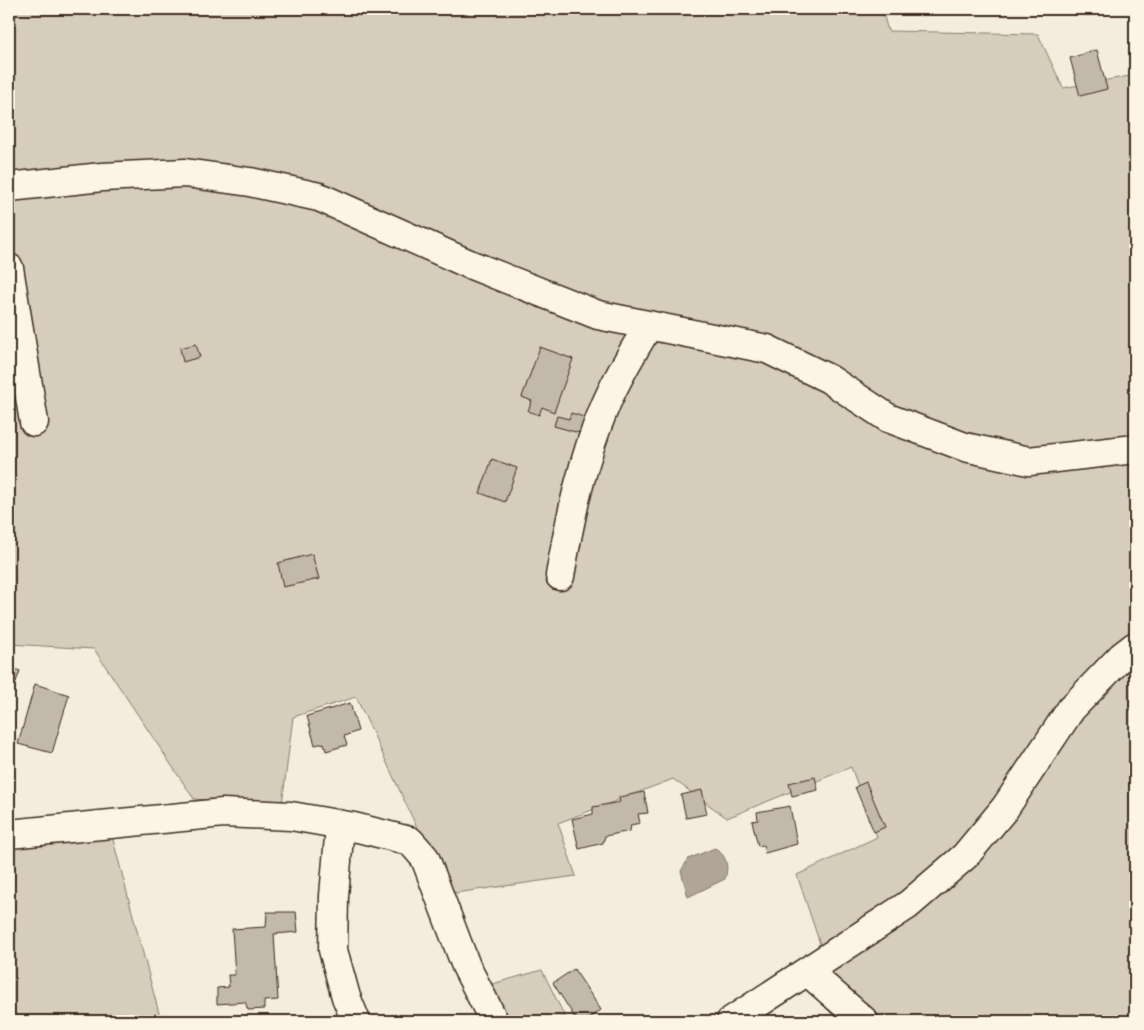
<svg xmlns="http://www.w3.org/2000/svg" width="1144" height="1030" viewBox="0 0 1144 1030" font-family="'Balsamiq Sans',sans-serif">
<rect width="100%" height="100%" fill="#f4eddd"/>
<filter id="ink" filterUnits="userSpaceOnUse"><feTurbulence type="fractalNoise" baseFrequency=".02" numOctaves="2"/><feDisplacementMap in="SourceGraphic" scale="10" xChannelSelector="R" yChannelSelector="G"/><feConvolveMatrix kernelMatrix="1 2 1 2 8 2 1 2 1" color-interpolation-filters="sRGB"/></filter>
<g filter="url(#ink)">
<path fill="#d6cdbd" stroke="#887c6e" d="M9,9H882L888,31L1038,34L1063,88L1135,75V1021H839L788,970L820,944L797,875L877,837L851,767L727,818L673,779L558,823L576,876L448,894L356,697L293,717L282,805L194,799L94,649L9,644Z
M112,836L161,1021H9V845Z
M542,970L567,1021H482L467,991Z"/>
<path fill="#b0a596" stroke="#817466" d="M715,848C727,856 729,866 725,879L688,897L681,871L688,859Z"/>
<path fill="#c3b9aa" stroke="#3b2a1e" d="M1097,50L1107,89L1080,96L1070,58Z
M196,344L200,357L183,362L180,348Z
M540,347L573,359L554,412L542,407L539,415L528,411L532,401L522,397Z
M571,413L587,418L583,434L554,426L557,416L569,419Z
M492,459L517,468L505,502L480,493Z
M312,554L319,579L283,587L278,563Z
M9,667L20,671L9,701Z
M35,684L69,695L52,753L18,744Z
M350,703L358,731L344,736L347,745L326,751L324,743L315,745L307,716Z
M815,777L818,790L792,796L789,783Z
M866,782L885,827L874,832L855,787Z
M702,790L707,814L686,818L681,795Z
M644,792L648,813L638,814L640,823L631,825L630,831L605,836L603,843L579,849L572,819L593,814V807L620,802L619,797Z
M790,806L797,844L765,853L763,845L758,846L752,821L758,820L757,812Z
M267,912H296L298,932L274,934L278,1000L264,1001V1009L248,1010L245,1002L217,1004V988L229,987L228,975H235L232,929L266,927Z
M574,969L601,1010L584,1021H577L553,983Z"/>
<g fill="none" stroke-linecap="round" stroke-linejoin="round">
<defs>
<path id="minor" d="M9,187L102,177L185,173L250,182L319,197L469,264L598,315L767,349L829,379L888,418L965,447L1029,461L1135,449
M9,268L34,422
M560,576C570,518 582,461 605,406C617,378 633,351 649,325
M340,825L334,896L333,950L346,997L356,1021
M9,834L223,813L291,816L354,827L410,841L425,858L466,966L494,1021
M808,972L864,1021
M731,1021L908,905L965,856L1005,808L1071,709L1122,656L1135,646"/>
</defs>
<use href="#minor" stroke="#3b2a1e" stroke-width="31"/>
<use href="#minor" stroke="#fcf5e5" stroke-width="28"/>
</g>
</g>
<rect width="1144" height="1030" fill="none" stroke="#fcf5e5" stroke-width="30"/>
<rect x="15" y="15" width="1114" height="1000" fill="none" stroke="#3b2a1e" stroke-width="2" filter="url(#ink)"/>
</svg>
